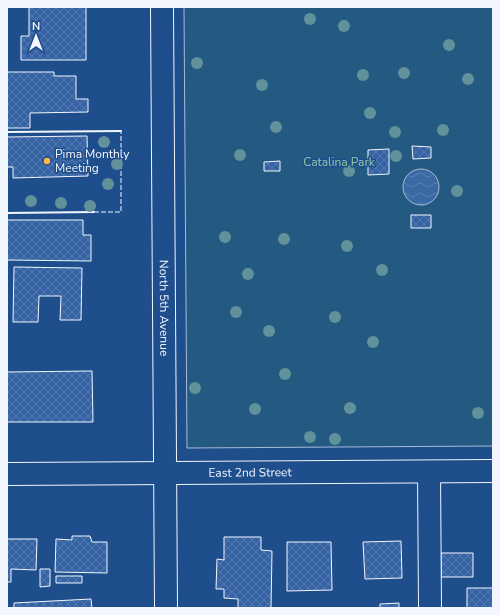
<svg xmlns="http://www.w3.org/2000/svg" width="500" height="615" viewBox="0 0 500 615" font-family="'Nunito Sans',sans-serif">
<defs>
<pattern id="water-waves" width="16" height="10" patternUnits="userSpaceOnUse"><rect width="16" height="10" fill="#3b69a3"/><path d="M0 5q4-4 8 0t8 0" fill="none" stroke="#587fb1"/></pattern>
<pattern id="building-cross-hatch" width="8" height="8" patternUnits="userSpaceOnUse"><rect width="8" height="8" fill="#3563a3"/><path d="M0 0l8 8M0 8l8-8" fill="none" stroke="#537ab1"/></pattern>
</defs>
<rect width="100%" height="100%" fill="#1f4e8c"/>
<path fill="#245a82" stroke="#a8bbd7" d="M184,7H493V446L187,448Z"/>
<path fill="url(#water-waves)" stroke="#a8bbd7" d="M403 187a18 18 0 1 1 36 0a18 18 0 1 1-36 0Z"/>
<path fill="url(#building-cross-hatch)" stroke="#f2f6ff" d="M29,7H86V60H21V36H29Z
M7,72H54V76H76V99H88V112L30,113V128H7Z
M87,136L88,176L13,178V167H7V137Z
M412,146L431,147V158L413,159Z
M389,149V174L368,175V150Z
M280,161V171H264V162Z
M411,215H431V228H411Z
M7,220H83V235H91V261L7,260Z
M14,267L82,268L81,320H60L61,296H39L38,322H13Z
M92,371L93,422H7V372Z
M72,536H90L92,542H107V573L55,572L56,539L72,540Z
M224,537H261V550L272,551L271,608H238V599L224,598V589H216L217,559L224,560Z
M7,539H37L36,570L11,569V582H7Z
M401,541L402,578L365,579L363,542Z
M287,542H331L332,590L287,591Z
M441,553H473V577H441Z
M40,569H50V586L40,587Z
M56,576H82V583H56Z
M467,588H493V608H467Z
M91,599L92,608H14V603Z
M399,603V608H380V604Z"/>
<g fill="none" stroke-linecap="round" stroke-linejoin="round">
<defs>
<g id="minor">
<path id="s1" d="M162,7L166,608"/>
<path d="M429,472L430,608"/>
<path id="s2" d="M7,474L493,471"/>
</g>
</defs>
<use href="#minor" stroke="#f2f6ff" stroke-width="24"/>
<use href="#minor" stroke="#1f4e8c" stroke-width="22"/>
<path stroke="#f2f6ff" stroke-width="1" stroke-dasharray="5 2" stroke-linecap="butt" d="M94,212H121V131"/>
<path stroke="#f2f6ff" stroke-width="2" d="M7,132L121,131
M7,213L94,212"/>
</g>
<g fill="#61919a">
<circle cx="310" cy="19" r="6"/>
<circle cx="344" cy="26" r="6"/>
<circle cx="449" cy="45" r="6"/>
<circle cx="197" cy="63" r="6"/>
<circle cx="404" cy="73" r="6"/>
<circle cx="363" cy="75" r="6"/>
<circle cx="468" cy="79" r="6"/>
<circle cx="262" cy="85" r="6"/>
<circle cx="370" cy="113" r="6"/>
<circle cx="276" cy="127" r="6"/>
<circle cx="443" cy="130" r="6"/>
<circle cx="395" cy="132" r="6"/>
<circle cx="104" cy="142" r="6"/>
<circle cx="240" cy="155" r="6"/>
<circle cx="396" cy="156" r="6"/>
<circle cx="117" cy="164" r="6"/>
<circle cx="349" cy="171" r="6"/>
<circle cx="108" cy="184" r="6"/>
<circle cx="457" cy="191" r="6"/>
<circle cx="31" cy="201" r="6"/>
<circle cx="61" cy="203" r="6"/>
<circle cx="90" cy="206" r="6"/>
<circle cx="225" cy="237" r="6"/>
<circle cx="284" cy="239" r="6"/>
<circle cx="347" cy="246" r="6"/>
<circle cx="382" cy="270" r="6"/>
<circle cx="248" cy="274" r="6"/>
<circle cx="236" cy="312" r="6"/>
<circle cx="335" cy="317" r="6"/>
<circle cx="269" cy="331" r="6"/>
<circle cx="373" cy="342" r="6"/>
<circle cx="285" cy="374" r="6"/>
<circle cx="195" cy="388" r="6"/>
<circle cx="350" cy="408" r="6"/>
<circle cx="255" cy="409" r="6"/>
<circle cx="478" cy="413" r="6"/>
<circle cx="310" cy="437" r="6"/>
<circle cx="335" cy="439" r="6"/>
</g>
<circle fill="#ffb74d" stroke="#1f4e8c" stroke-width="1.5" cx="47" cy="161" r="4"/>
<g text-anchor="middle" stroke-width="3" stroke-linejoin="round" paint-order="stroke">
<g font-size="12" fill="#f2f6ff" stroke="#1f4e8c" text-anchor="start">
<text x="55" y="158">Pima Monthly<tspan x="55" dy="14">Meeting</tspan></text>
</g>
<g font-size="12" fill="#97c8a6" stroke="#1f4e8c">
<text x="339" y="166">Catalina Park</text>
</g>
<g font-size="12" fill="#f2f6ff" stroke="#1f4e8c">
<text dy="4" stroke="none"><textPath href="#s1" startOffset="301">North 5th Avenue</textPath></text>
<text dy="4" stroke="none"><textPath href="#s2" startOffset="243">East 2nd Street</textPath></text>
</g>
</g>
<rect width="500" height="615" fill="none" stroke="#f2f6ff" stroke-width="16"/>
<g transform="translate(36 36)" stroke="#1f4e8c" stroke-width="3" paint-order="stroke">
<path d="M0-3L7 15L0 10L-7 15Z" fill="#f2f6ff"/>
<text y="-6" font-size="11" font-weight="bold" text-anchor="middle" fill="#f2f6ff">N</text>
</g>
</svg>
